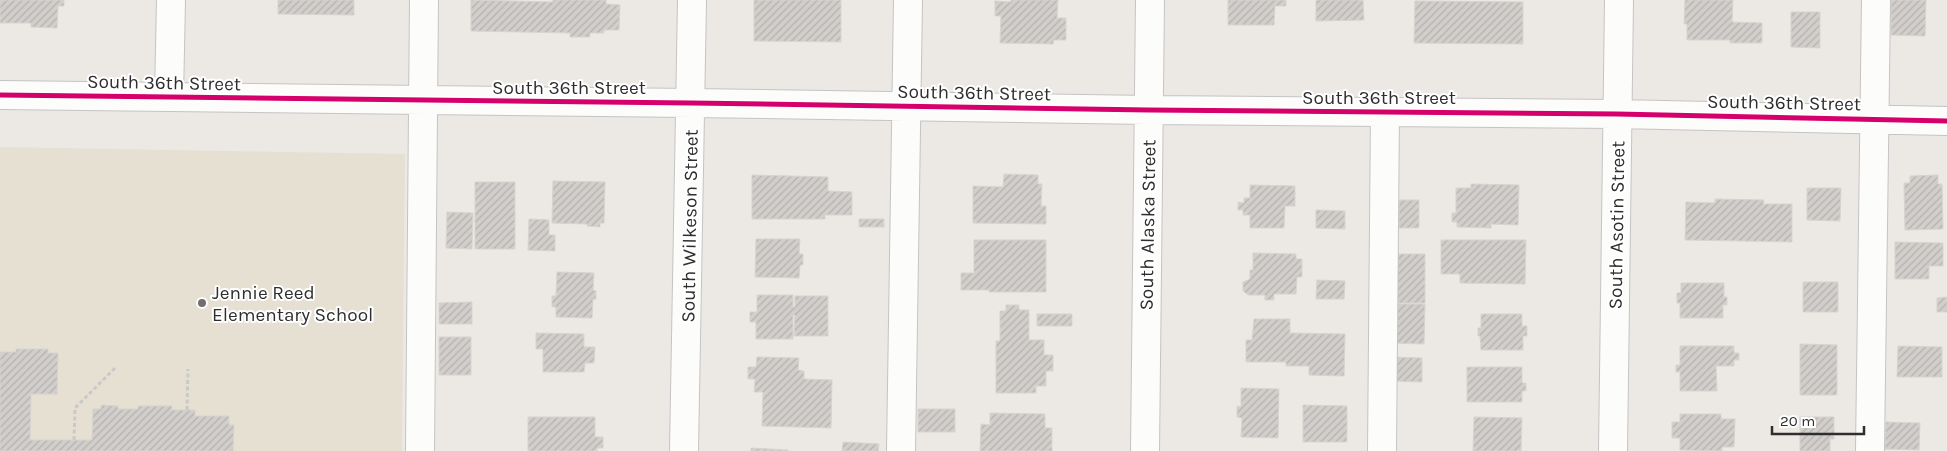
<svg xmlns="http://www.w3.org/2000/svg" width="1947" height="451" viewBox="0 0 1947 451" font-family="Karla,sans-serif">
<defs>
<pattern id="building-hatch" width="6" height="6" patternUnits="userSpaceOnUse" patternTransform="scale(1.25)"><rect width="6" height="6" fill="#d1cecb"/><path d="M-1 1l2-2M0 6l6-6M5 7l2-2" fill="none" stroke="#b4b1af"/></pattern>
</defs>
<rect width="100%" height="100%" fill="#ece8e4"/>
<path fill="#e6e0d3" d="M0,147L405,154L402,451H0Z"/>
<path fill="url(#building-hatch)" stroke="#d7d4d0" d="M0,0H64V6H58L57,28L31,27V23H0Z
M278,0H354V15L278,14Z
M471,0L553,2V0H606V4L620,5L619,30H604V33H590V37H570V33L471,31Z
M754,0H841V42L754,41Z
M1011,0H1058L1057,18H1066V40H1054L1053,44L1000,43L1001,16H995V1L1011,2Z
M1228,0H1286V6H1275L1274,25H1228Z
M1316,0H1363L1364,20L1316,21Z
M1685,0H1733L1732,22L1762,23V43H1730V40H1687V24H1684Z
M1891,0H1926L1925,36L1891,35Z
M1415,1L1523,2V44L1414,43Z
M1791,12H1820V48L1791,47Z
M1004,174L1038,175V184H1042L1041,206H1046V224L973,223V186L1003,187Z
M752,175L828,177V191L852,192V215H825V219H752Z
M1938,175V184H1942L1943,229L1905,230L1904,183H1910V176Z
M553,181L605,182L604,223H600V227L587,226V224L552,223Z
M475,182H515V249H475Z
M1471,184L1519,185L1518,225L1491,224V228L1457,227V222H1452V213H1456V188H1471Z
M1250,185L1295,186V206H1285L1284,228H1250V215H1243V210H1238V202L1244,203V198H1250Z
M1807,188H1841L1840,221L1807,220Z
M1715,199L1764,200L1763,204H1792V242L1685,240L1686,202L1715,203Z
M1399,200H1419V228H1399Z
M1316,210L1345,211V229L1316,228Z
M447,212L473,213L472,249L446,248Z
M529,219L549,220V235H555V251L528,250Z
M859,219H884V227H859Z
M756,239H800L799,254H803V265H800L799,278L755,277Z
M974,240H1046V292H989V290H961V273H974Z
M1441,240H1526L1525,284L1460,283V274H1441Z
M1895,242L1943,243V266H1929V279H1895Z
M1253,253L1296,254V259H1302V277H1297L1296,294H1274V300H1265V295H1248L1243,291V282L1250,279V270H1253Z
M1394,254H1425V303H1393Z
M557,272L594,273L593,290L596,291V299H593L592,318L556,317V307H552V296H556Z
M1317,280L1345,281L1344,299H1316Z
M1803,282H1838V312H1803Z
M1681,283H1724V297H1727V305H1723V318H1680V303H1677V293H1681Z
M757,295H793V307H795V296H828V336H794L795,315H793V339H756V322H750V312H757Z
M1947,297V312H1937V298Z
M472,302V324H439V303Z
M1393,304H1425L1424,344L1393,343Z
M1006,305H1019V310H1029V340H1044V355H1053V371H1046V386H1036V393H996V341H1000V311H1006Z
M1037,314H1072V326H1037Z
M1481,314H1522V326H1527V336H1523V350H1481L1480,336H1478V328H1481Z
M1254,319H1290V333L1345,334L1344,376L1309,375V366H1286V362H1246V340H1252Z
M536,333L584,334V347H595L594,363H585L584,372H543V349H536Z
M439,337H471V375H439Z
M1800,344L1837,345V395H1800Z
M1680,346H1734V353H1739V360H1734V366H1716L1717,391H1680V372H1676V365H1680Z
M1898,346L1942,347V377H1897Z
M16,349H48V353H58L57,394H31L30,440H92L93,409H101V405L118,406V409H138V406H172V410H195V416H229V425H234L233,451H0V352H16Z
M757,357L799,358L798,370L804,371V379L832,380L831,428L762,426L763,392H754L755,379H748V367H756Z
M1392,357L1422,358V382L1392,381Z
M1467,367H1522V383H1526V391H1522V402H1467Z
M1241,388L1279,389L1278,438L1241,437L1242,418L1237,417V406L1241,407Z
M1303,405L1347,406V442H1303Z
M918,409H955V432H918Z
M990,413L1045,414V428H1052V451H980L981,424L990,425Z
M1680,414H1721V419H1735L1734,447H1722V451L1680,450V438H1672V422H1680Z
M528,417H595V437H603V448H597V451H528Z
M1474,417L1522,418L1521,451H1473Z
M1800,417H1834V439H1830V451H1800Z
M1886,422L1920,423L1919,450L1885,449Z
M843,442L879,444L878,451H842Z
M751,448L788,450V451H751Z"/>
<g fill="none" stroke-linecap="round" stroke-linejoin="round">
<defs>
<path id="minor" d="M0,95L691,103L1149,110L1617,114L1947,121
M169,97L171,0
M420,451L424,0
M684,451L692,0
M901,451L908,0
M1145,451L1150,0
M1382,451L1385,112
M1613,451L1619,0
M1870,451L1876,0"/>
</defs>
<use href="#minor" stroke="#c5c4c5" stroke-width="30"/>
<path stroke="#c9c9c8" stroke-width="3" stroke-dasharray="4 2.5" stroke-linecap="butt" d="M187,410L188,369
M74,440L75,408L116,367"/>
<use href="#minor" stroke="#fcfcfb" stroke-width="28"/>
<defs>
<path id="cycleway" d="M0,95L691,103L1149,110L1617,114L1947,121"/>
</defs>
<use href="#cycleway" stroke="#fff" stroke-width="8"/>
<use href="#cycleway" stroke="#d6006c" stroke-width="5"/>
</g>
<circle fill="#706f6e" stroke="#fff" stroke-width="2" cx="202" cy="303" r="5"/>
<g text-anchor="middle" stroke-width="4" stroke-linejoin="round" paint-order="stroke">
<g font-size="19" fill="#2e2e2e" stroke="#fff">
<text transform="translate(164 82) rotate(1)" y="7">South 36th Street</text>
<text x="569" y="94">South 36th Street</text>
<text transform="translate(974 92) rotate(1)" y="7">South 36th Street</text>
<text x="1379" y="104">South 36th Street</text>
<text transform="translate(1784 102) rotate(1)" y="7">South 36th Street</text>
<text transform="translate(1147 225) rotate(-89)" y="7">South Alaska Street</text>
<text transform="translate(1616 225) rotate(-89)" y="7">South Asotin Street</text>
<text transform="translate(689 226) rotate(-89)" y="7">South Wilkeson Street</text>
</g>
<g font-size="19" fill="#2e2e2e" stroke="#fff" text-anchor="start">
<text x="212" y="299">Jennie Reed<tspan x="212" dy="22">Elementary School</tspan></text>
</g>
</g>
<path d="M1772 426v8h92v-8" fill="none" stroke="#2e2e2e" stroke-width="2.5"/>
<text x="1780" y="426" font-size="15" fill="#2e2e2e" stroke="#ffffff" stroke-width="4" paint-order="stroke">20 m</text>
</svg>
